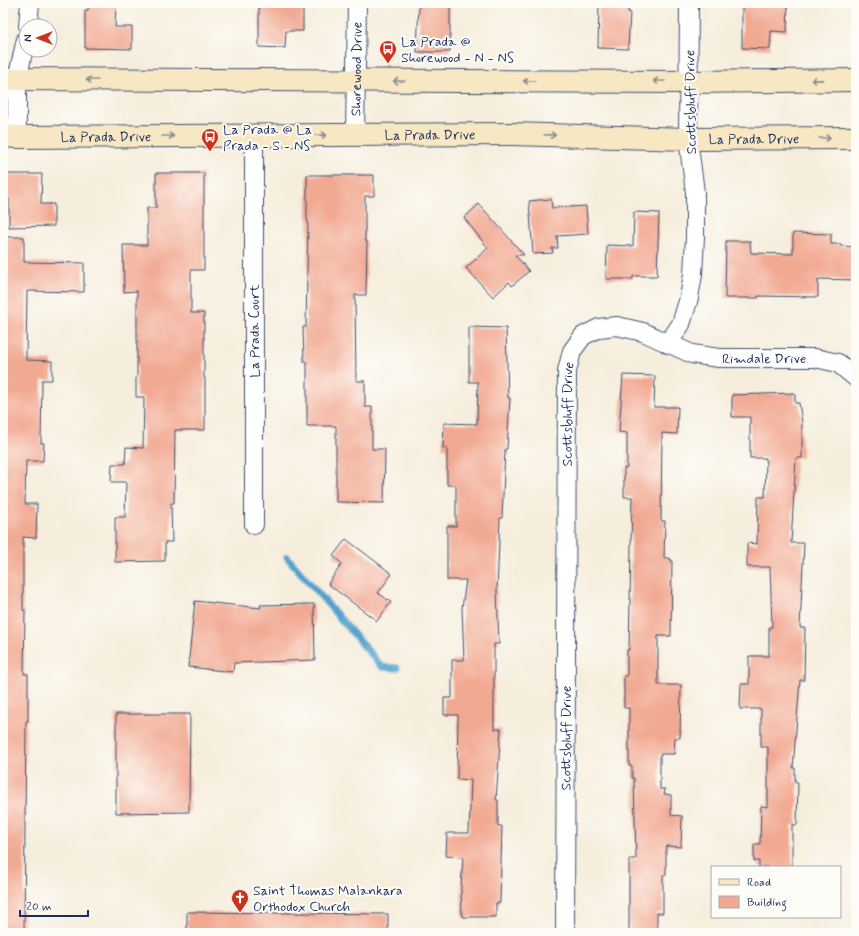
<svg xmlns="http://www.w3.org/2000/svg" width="859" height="936" viewBox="0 0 859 936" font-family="Mynerve,sans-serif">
<rect width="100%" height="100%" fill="#fdfcf7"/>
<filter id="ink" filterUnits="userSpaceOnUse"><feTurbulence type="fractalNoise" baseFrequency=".025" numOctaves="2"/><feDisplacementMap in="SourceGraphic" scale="8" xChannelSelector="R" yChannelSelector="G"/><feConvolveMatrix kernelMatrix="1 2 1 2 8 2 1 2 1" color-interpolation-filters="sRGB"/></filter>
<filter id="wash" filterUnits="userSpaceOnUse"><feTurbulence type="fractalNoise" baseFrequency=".012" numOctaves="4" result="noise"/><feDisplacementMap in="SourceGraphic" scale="16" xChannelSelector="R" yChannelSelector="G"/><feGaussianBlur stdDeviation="0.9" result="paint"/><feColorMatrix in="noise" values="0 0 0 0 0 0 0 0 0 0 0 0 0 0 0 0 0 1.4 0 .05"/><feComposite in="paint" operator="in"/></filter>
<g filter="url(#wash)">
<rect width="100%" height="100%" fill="#f6eedd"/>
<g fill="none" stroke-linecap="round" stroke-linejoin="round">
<path stroke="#53a3cd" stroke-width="7" d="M287,557L382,667L397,668"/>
</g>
<g id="blocks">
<path fill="#f2a992" d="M89,3H116L115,27H132V49L85,48V10H88Z
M259,3H303V31H286L285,48L259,47Z
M419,3H450V52H417Z
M599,3H628V12H630L628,49L598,48Z
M742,3H788L787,32L771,31L770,49L742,48Z
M156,173H204V270H191V313H204V378H205V430H175L174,503H171L172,542H165V561L115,562V517H125L126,482H111L112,464H125L126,447L143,448L144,397H136V377H137V291L124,292L123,245H147V208H156Z
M4,174H42L41,204H54V226L9,227V199H4Z
M307,175H374V196H365V241H367L366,295H355L356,381H365V407H372V449H385L384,503L336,502V426H307V362H304L303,327H306L308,220H307Z
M551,199L552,208L586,206L588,234L557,236L558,248H552L553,253L533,254L529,201Z
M479,204L524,255H515L529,271L512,286L509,282L493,297L466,268L488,248L464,218Z
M634,212L659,213L657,276H633V279H606L607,245L633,246Z
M793,233L831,234V244H841V246L856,247V280L818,279V297L758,296V298H725L726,241H750L751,253L793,254Z
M3,237H24V262L84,263V292L27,291L26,360L52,361V380H42L41,443H44L43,461H26L25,504H37L36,538L23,537V610H25L24,674H28V721H26L24,933H3Z
M469,327L506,328L508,398H510L507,449H505L502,518H500L497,591L499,644H494V729H501L496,800H498V826H502L500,903H496V917H462L461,887L463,857L446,856L447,833H469L471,780L457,779L458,715H444V698H452V660H464L462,608L466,580H447V526H456V485H447V448H443L444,423L477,424L478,382H469Z
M623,375L655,376L654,407H678L677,434L662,433L661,521H665L664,558H670V560H672L671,636H658V685H681L680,738H675L674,754H660V789H665L664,794L671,795V815L682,816L681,847L666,846V875H663V913H657V933H629V859H636L634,778H632V766H629V708H624V676H627V650H629L632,497H624V468H627V433L619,432Z
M795,393V403H799L802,422V458H796L791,543H804L800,628H805L804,680H800L793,768H795V782H798L797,825H792V867H759V861H754V844H760L761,806L768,807V747H761V709H740L741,684H749V656H769V627H772L770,567H747V543L757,544L758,497H765L766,458H750V417H732V395Z
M346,539L392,574L378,593L391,602L377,621L328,584L342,564L333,556Z
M195,601L261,608L260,605L314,604L315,660L234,663L233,672L188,667Z
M116,714H190L189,812L116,813Z
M187,912L388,914V933H187Z"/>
</g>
</g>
<g filter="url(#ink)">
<use href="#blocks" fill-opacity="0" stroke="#3c4c71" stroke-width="1"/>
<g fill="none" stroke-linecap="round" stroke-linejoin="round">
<defs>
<g id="street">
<path d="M28,26L30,3"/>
<path id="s1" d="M355,135L357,3"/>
<path d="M254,136V525"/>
<path d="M17,137V80L26,39"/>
<path d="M668,344L681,324L689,298L693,274L695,237V192L688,139L689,3"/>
<path id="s2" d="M565,933L567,371L572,351L583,336L599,328L617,326L643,332L692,354L719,358H815L838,363L856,378"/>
</g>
<g id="secondary">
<path d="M3,79L689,82L856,80"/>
<path id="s3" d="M3,136L17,137L511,134L688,139L856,138"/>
</g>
</defs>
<use href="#street" stroke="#3c4c71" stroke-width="20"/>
<use href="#secondary" stroke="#3c4c71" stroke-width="24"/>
<use href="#street" stroke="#fff" stroke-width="18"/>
<use href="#secondary" stroke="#f7e8c3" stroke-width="22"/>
</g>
<defs><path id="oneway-shaft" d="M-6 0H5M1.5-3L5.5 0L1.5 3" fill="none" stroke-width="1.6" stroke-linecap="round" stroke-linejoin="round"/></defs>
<g stroke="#898c90">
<use href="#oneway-shaft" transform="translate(92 80) rotate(180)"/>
<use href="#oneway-shaft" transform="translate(817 80) rotate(179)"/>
<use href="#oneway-shaft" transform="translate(399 81) rotate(-180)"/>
<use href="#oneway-shaft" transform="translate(529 81) rotate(-180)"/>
<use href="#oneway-shaft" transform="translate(659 81) rotate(-180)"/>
<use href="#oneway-shaft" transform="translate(321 135) rotate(-1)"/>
<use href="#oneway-shaft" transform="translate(550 135) rotate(2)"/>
<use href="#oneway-shaft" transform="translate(168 136)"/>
<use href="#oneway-shaft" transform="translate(825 138)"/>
</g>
</g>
<defs>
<symbol id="bus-pin" viewBox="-11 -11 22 30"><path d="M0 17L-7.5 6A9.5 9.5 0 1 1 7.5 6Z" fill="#c8321e" stroke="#fdfcf7"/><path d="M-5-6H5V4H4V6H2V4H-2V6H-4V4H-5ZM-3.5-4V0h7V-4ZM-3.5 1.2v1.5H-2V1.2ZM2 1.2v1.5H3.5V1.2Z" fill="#fff"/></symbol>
<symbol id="church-pin" viewBox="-11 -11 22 30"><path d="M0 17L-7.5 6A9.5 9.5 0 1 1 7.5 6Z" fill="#c8321e" stroke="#fdfcf7"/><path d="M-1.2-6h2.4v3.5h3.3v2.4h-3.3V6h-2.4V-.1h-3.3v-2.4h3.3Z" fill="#fff"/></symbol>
</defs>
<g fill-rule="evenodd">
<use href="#bus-pin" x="378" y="39" width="20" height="27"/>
<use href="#bus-pin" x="200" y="127" width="20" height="27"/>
<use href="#church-pin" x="230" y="888" width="20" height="27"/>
</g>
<g text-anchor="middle" stroke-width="4" stroke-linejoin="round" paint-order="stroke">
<g font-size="14" fill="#1b2f5e" stroke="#fdfcf7" text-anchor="start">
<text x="401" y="46">La Prada @<tspan x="401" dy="16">Shorewood - N - NS</tspan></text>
<text x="223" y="134">La Prada @ La<tspan x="223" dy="16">Prada - S - NS</tspan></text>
<text x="253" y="895">Saint Thomas Malankara<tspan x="253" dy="16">Orthodox Church</tspan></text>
</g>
<g font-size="14" fill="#1b2f5e" stroke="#fdfcf7">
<text dy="5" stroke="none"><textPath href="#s1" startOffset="66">Shorewood Drive</textPath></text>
<text transform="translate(690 102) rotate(-91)" y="5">Scottsbluff Drive</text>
<text dy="5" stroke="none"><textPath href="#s3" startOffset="427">La Prada Drive</textPath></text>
<text dy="5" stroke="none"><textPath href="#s3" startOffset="103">La Prada Drive</textPath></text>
<text dy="5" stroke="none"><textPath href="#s3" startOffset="751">La Prada Drive</textPath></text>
<text transform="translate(254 331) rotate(-90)" y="5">La Prada Court</text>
<text dy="5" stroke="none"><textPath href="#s2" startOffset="790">Rimdale Drive</textPath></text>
<text dy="5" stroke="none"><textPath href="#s2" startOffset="519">Scottsbluff Drive</textPath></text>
<text dy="5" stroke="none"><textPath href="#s2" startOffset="195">Scottsbluff Drive</textPath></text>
</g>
</g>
<rect width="859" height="936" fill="none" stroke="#fdfcf7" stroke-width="16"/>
<rect x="711" y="866" width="130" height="52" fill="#fdfcf7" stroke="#a3aaba"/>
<rect x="719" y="879" width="20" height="6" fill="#f7e8c3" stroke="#a3aaba"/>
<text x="747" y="886" font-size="12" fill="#1b2f5e">Road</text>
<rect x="719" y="896" width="20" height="12" fill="#f2a992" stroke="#a3aaba"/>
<text x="747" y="906" font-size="12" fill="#1b2f5e">Building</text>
<g transform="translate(38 38) rotate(270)"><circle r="19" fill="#fdfcf7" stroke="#a3aaba"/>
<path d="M0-3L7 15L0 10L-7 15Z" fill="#c8321e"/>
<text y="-6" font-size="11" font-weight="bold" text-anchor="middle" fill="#1b2f5e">N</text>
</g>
<path d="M20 910v6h68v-6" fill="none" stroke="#1b2f5e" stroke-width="2"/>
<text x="26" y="910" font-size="12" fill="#1b2f5e" stroke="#fdfcf7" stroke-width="3" paint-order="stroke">20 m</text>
</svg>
